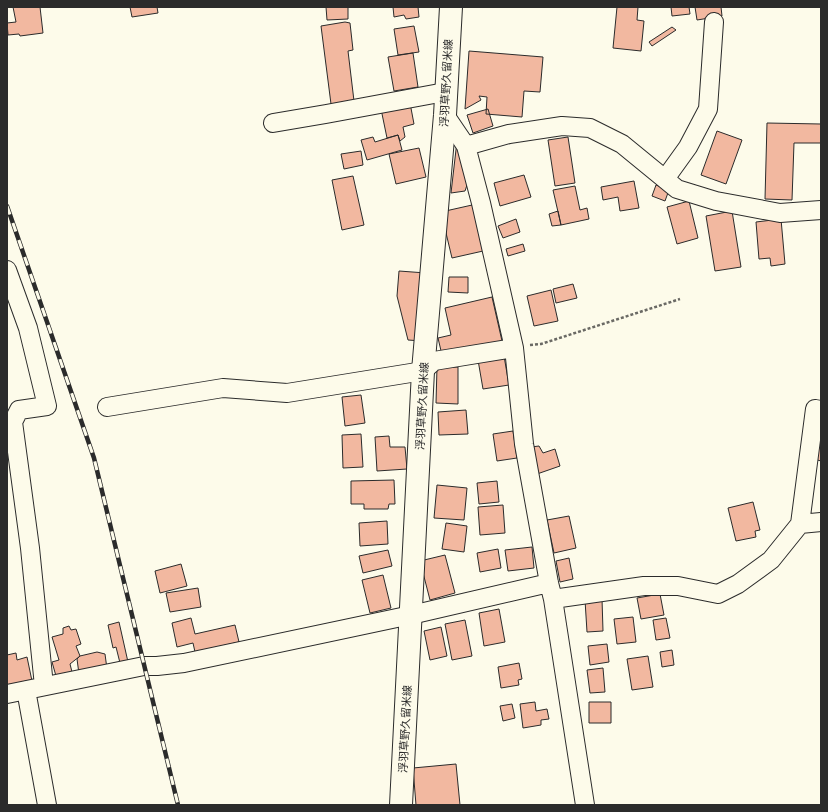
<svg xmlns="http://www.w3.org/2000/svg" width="828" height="812" viewBox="0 0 828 812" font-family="'Varela Round','Noto Sans JP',sans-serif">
<rect width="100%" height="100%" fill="#fdfbea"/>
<path fill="#f2b8a0" stroke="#2b2b2b" d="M13,7H40L43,33L20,36L19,34L8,35L7,23L16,22Z
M130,7H157L158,13L132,17Z
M326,7H348V19L327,20Z
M393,7H418L419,17L406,19L404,15L394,17Z
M617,7H638L637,20L644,21L641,51L613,48Z
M671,7H689L690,14L672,16Z
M695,7H721L722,16L697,20Z
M345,22L350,23L353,50L348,51L354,101L331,104L321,26Z
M414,26L419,52L398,55L394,29Z
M672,27L676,30L652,46L649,42Z
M469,51L543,57L540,92L524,91L522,117L486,114L487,97L479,96L481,100L465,109Z
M413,53L418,87L394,91L388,57Z
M410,103L414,124L403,127L405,137L400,141L398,135L387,138L381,109Z
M488,109L493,126L473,133L467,115Z
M767,123L821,124V143H794L792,200L765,199Z
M717,131L742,140L726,184L701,175Z
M398,135L402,150L367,160L361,140L373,137L375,142Z
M568,137L575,183L555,186L548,140Z
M457,141L469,179L465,191L451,193Z
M419,148L426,177L396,184L389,154Z
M361,151L363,165L344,169L341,154Z
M524,175L531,197L500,206L494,183Z
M353,176L364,225L342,230L332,180Z
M634,181L639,208L620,211L618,197L603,200L601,187Z
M656,185L669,190L665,201L652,196Z
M575,186L580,210L587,208L589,219L561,225L553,190Z
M689,201L698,238L677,244L667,207Z
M481,203L492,249L452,258L441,212Z
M558,211L561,225L552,226L549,214Z
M732,211L741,267L715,271L706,216Z
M516,219L520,232L503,238L498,226Z
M781,219L785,264L771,266L770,258L759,259L756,222Z
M523,244L525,251L508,256L506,249Z
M399,271L426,273L422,341L408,340L397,296Z
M449,277H468V293L448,292Z
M573,284L577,298L556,303L553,289Z
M551,290L558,321L534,326L527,296Z
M492,297L502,341L442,355L438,338L451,335L445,308Z
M504,356L509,385L483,389L478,360Z
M437,367H458V404L436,403Z
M361,395L365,423L345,426L342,397Z
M466,410L468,434L439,435L438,412Z
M513,431L517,458L497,461L493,434Z
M361,434L363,467L343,468L342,435Z
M389,436L390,447H405L407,469L377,471L375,437Z
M817,445H821V461L814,459Z
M539,446L543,453L555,449L560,466L537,474L531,447Z
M394,480L395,504H389L388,509H364V504H351V481Z
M497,481L499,502L479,504L477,483Z
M437,485L467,488L464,520L434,518Z
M753,502L760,530L755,531L756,537L736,541L728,508Z
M503,505L505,533L480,535L478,507Z
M569,516L576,548L554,553L547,520Z
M387,521L388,544L360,546L359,523Z
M446,523L467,526L464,552L442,549Z
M532,547L534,568L508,571L505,550Z
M498,549L501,568L480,572L477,553Z
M388,550L392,566L363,573L359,556Z
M445,555L455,593L430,600L420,561Z
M569,558L573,579L560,582L556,561Z
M181,564L187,586L160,593L155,571Z
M383,575L391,608L370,613L362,580Z
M198,588L201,607L170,612L166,593Z
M660,594L664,615L641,619L637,598Z
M602,599L603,631L587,632L585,600Z
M499,609L505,642L484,646L479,613Z
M633,617L636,642L617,644L614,619Z
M191,618L195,634L235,625L239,642L195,652L193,643L177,647L172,623Z
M666,618L670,638L656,640L653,620Z
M465,620L472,656L452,660L445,624Z
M119,622L128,662L120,663L116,647L113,648L108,625Z
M69,626L71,630L76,629L81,644L76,646L80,656L70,664L72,672L56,676L52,662L59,660L52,637L63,634V628Z
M441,627L447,656L430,660L424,631Z
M607,644L609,662L590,665L588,646Z
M672,650L674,665L662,667L660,652Z
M97,652L105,654L107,669L79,674L77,659L80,656Z
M16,653L17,660L27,657L32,681L7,687V655Z
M648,656L653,687L632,690L627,659Z
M519,663L522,679L518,680L519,685L501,688L498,667Z
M603,668L605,692L590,693L587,670Z
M535,702L536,711L547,709L549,719L541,720V725L523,728L520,704Z
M589,702H611V723H589Z
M512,704L515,718L503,721L500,706Z
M456,764L460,805H416L413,768Z"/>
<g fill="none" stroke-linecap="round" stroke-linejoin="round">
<defs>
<path id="minor" d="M445,115L466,146L481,203L514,348L524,444L549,583L553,599L585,805
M273,123L326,114L445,92
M466,146L509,134L562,126L590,128L622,144L677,189L716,201L780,213L821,210
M665,179L688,147L708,109L714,22
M7,270L28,328L47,406L19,410L13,422L30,548L44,686
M107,407L223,388L287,393L423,371L434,361L514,348
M800,524L821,522
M553,599L644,586H678L718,594L738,584L771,560L800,524L815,409L821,410
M26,690L47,805
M7,694L144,666H157L184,663L411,615L549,583"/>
<path id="major" d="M401,805L423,371L445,115L451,7"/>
</defs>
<use href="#minor" stroke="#2b2b2b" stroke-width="20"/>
<use href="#major" stroke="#2b2b2b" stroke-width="24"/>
<path stroke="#6a6964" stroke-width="2.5" stroke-dasharray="3 2" stroke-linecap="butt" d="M530,345L541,344L680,299"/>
<use href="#minor" stroke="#fdfbea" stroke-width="18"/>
<use href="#major" stroke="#fdfbea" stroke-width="22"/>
<defs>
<path id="rail" d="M7,206L94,458L178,805"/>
</defs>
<use href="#rail" stroke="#2b2b2b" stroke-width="4.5"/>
<use href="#rail" stroke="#fdfbea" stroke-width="3" stroke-dasharray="9" stroke-linecap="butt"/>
</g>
<g text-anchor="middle" stroke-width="3" stroke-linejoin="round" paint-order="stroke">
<g font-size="11" fill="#2b2b2b" stroke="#fdfbea">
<text transform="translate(446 83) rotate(-87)" y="4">浮羽草野久留米線</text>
<text transform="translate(422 406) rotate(-87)" y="4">浮羽草野久留米線</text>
<text transform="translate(405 729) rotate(-87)" y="4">浮羽草野久留米線</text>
</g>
</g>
<rect width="828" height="812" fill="none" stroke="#2b2b2b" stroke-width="16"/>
</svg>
